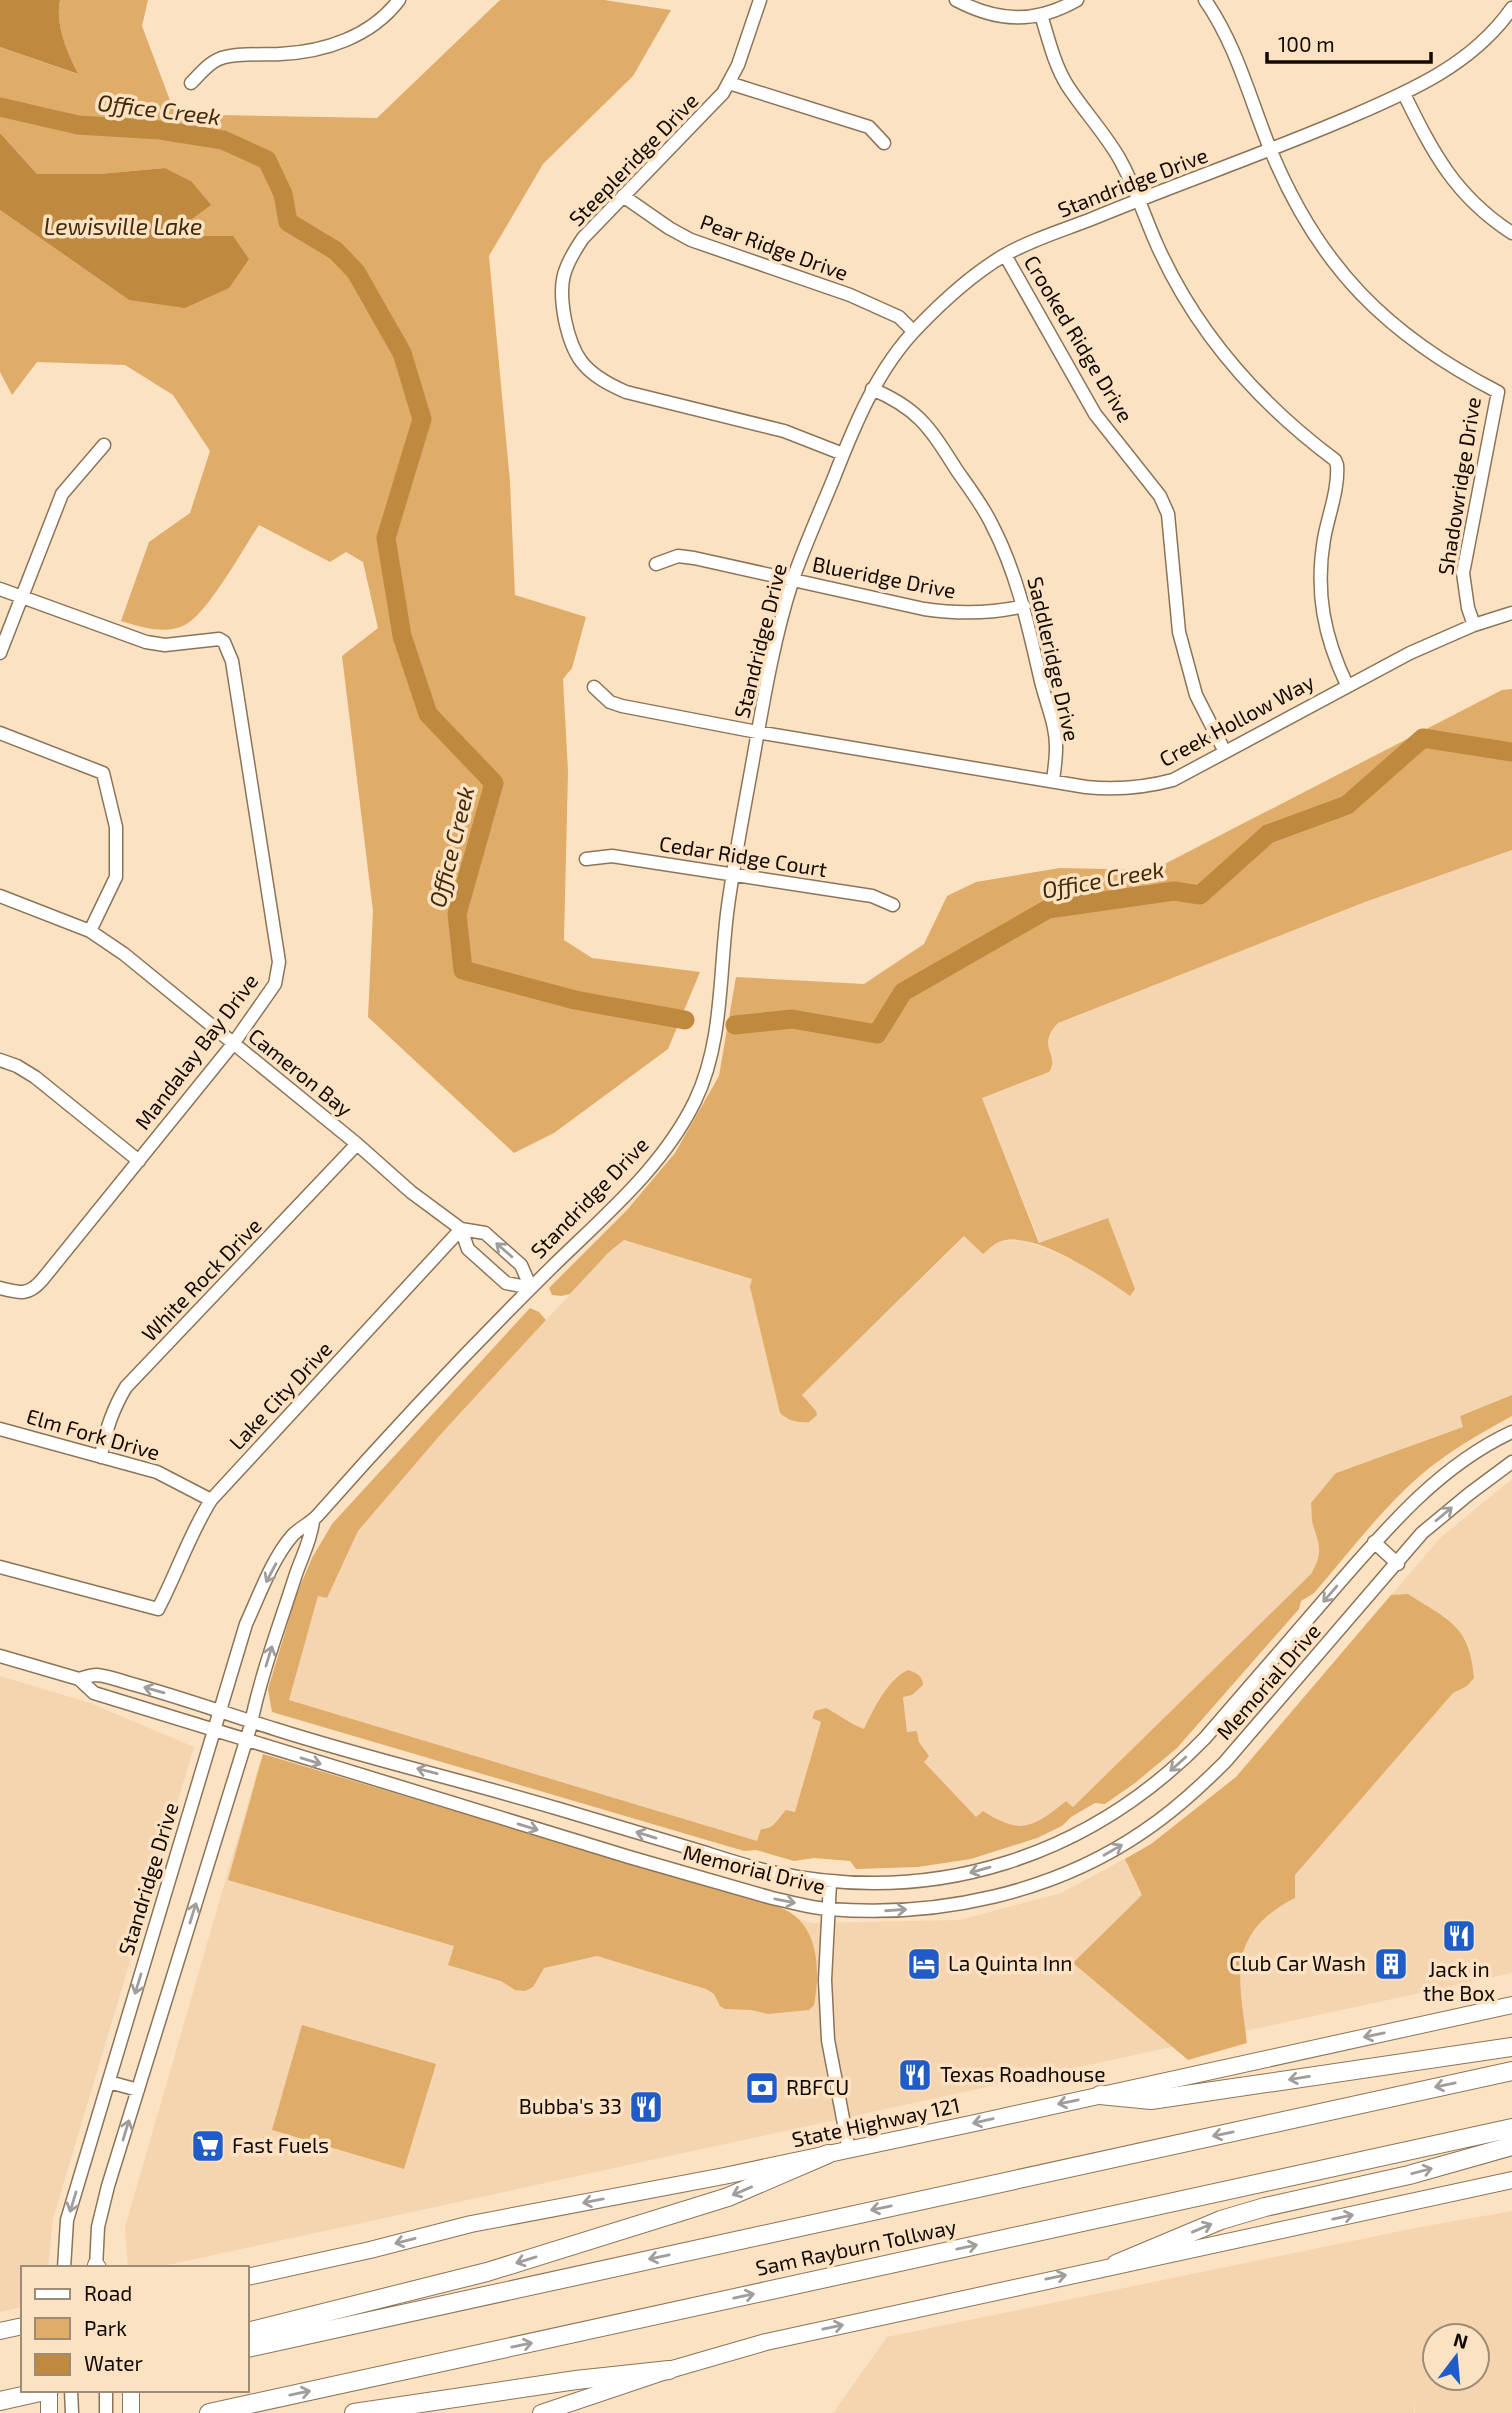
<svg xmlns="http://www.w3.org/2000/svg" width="1512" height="2413" viewBox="0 0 1512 2413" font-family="'Exo 2',sans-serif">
<rect width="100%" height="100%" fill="#fbe2c3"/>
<path fill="#f4d5b0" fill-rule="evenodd" d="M1512,850V1395L1460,1416L1463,1427L1336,1473L1313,1524L1317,1534L1320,1552L1312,1574L1073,1807L1065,1801L1041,1822L1027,1825H1004L983,1812L976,1817L924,1762L929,1756L919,1742L917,1731L907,1732L903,1697L922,1679L917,1674L908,1670L864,1730L844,1721H821L795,1812H783L777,1823L764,1830L757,1842L289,1700L318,1596L327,1598L358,1531L441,1434L609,1252L624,1240L752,1279L785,1418L803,1422L802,1395L965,1236L998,1241L1021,1240L1045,1248L1085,1265L1130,1295L1135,1288L1040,1243L982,1098L1049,1072L1053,1062L1047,1039L1050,1031L1057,1023L1365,902Z
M1512,1479V1973L154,2268H128L125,2227L260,1761L813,1923L959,1920L1061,1893L1151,1845L1236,1777L1440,1538Z
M0,1676L90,1703L194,1747L53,2219L48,2268H23V2307L0,2312Z
M1512,2211V2413H1415V2397L1414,2413H833L887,2337L1420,2227ZM1435,2336H1477V2378H1435Z"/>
<path fill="#e0ac69" d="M60,0H148L142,26L177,119L219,115L377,118L500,0H604L671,10L633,76L543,164L489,256L510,482L515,595L586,617L572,668L563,679L568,771L564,940L592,958L700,972L668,1049L554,1133L514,1153L368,1017L373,911L342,656L378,628L363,562L346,552L330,562L259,525C243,549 208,613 185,625C164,635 141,627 121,621L149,542L190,513L210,451L173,395L125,365L37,362L12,395L0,372V210L129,300L233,236H192L179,228L191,181L165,168L99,174H37L0,133V47L77,74C67,51 55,25 60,0Z
M1512,689V850L1365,902L1058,1023C1035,1046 1061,1055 1049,1072L982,1098L1039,1243L1108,1218L1135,1289L1130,1296C1102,1276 1041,1235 1006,1240C996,1241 990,1248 983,1254L964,1236L802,1395L816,1411L817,1415L809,1422C799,1423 788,1421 780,1413L750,1287L752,1279L624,1240L609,1252L570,1294L561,1296L552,1295L549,1288L627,1210L675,1153L719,1076L736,977L864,984L924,944L947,896L976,882L1060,868L1153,870L1502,690Z
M530,1308L539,1312L546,1320L441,1434L358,1531L327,1598L318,1596L289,1700L757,1841L761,1829C775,1829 778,1818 786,1810L795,1812L821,1722L812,1718L815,1711L826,1708C840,1715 848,1723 864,1729C873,1710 888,1679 908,1670C917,1673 922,1675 923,1685L912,1695L903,1697L907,1732L917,1731L919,1742L929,1756L924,1762L976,1817L983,1811C1020,1835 1033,1828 1066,1801L1073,1807L1311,1574C1323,1552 1320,1547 1313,1525C1311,1518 1312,1510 1311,1503L1336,1473L1463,1427L1460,1416L1512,1395V1416C1481,1433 1449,1451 1422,1474C1382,1508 1349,1553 1314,1593L1301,1601L1299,1609L1177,1748L1135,1783L1105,1804L1095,1803L1071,1817L1062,1826L1037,1838L971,1859L918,1867L856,1869L850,1861L814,1858L794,1861L756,1850L744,1851L272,1712L268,1689L297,1593L312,1558L332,1524Z
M1408,1594C1448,1620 1470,1625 1474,1678L1467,1686L1453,1693L1295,1875V1898C1225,1934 1239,1977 1247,2043L1188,2060L1073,1963L1142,1895L1125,1859L1151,1844L1236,1777L1391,1595Z
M263,1754L767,1904C817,1912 822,1963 814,2005L809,2010L768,2014L751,2010L725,2009L720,2006L714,1994L706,1989L597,1956L544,1968L533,1987L525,1991L515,1990L501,1981L448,1965L454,1946L228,1880Z
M302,2025L436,2064L404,2169L272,2130Z"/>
<path fill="#bf893f" d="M0,0H60C55,25 67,52 78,74L0,47Z
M0,133L37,174H99L165,168L191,181L211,205L180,228L192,236H233L249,259L229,288L185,308L129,300L0,210Z"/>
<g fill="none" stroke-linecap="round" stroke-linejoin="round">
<path stroke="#bf893f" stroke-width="19" d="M0,107L78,125L160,130L223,140L267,160L283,194L288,222L336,251L356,272L402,353L422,419L386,538L402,636L428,714L494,783L457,914L463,970L575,1000L685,1020
M735,1025L792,1019L877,1034L903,992L1048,909L1174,891L1200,895L1268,834L1347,805L1423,738L1512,752"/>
<defs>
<path id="minor" d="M760,0L738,65L723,93L583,238C562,269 558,283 565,320C568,334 572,349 581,361C592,376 610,385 626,392L784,431L843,454
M956,0C998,22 1035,24 1077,0
M1205,0C1237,46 1250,100 1271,151C1319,267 1387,335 1498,392L1463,573L1468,608L1474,625
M1041,15C1048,37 1054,64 1067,85C1083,110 1104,132 1119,158C1135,186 1144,216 1157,245C1196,332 1260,404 1335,460L1337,465C1339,489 1328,516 1324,539C1315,592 1324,637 1347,685
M191,83C201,73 211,60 225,57C242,53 262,55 280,54C324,52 371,37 399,0
M729,83L869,127L884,143
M1404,94C1433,153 1455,196 1512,233
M623,196L669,228L691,240L850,295L899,317L913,331
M1005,255L1095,414L1160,496L1168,514L1179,632L1196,695L1225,752
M872,389C920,409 931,430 958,472C970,489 983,506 992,525C1017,573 1028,625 1040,677C1045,701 1057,725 1056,749C1056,760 1054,771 1053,781
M656,564L678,556L694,558L924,609C958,614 990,614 1024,606
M0,589L146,642L165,645L219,639L224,642L232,661L279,962L275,984L233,1044L42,1280C28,1296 20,1293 0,1288
M0,653L62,494L104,445
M594,687L610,702L622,706L757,732L1086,787C1116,790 1143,788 1173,780L1410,653L1474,625L1512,613
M0,733L103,773L116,827V877L90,931
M586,859L612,856L872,896L893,905
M0,896L90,931L124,954L357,1144L411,1192L461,1229L485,1233L521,1265L531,1288
M0,1060L17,1066L35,1077L139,1161
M461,1229L468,1249L506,1283L531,1288
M0,1429L157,1472L211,1500
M101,1457C105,1431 112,1410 126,1387L357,1144
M1374,1542L1398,1564
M0,1567L158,1609C177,1573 189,1535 211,1500L461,1229
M0,1656L79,1679L94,1693L629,1857L772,1898C791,1902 810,1908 829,1909C938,1918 1054,1893 1144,1831C1174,1811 1200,1787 1225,1762L1422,1533L1469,1494L1512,1462
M79,1679C85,1677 91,1675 97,1675C108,1676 121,1681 132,1684C180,1697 227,1714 275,1729C369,1759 465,1781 559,1809C607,1823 655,1838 703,1852C725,1859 749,1867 772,1872C935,1907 1089,1857 1205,1738C1246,1691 1286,1644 1327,1597C1381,1535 1436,1467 1512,1432
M830,1882L825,1980L828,2040L849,2150
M109,2082L138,2090
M64,2268L67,2220L246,1624C259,1596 272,1559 292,1536C299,1528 310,1524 318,1515C393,1430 471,1347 552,1267C604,1216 663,1167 695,1101C724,1041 719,970 728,906C735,855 745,805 754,754C764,697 774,638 792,582C804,547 819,514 833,480C854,426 877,369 918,327C943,301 971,275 1003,256C1030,240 1064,230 1094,218C1179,183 1266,153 1350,117C1411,91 1473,64 1512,8
M96,2268L98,2227L108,2186L250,1728C260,1677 279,1627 295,1577C301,1558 311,1541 313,1521
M71,2390L72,2413
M106,2390V2413"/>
<path id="major" d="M96,2265L98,2268
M247,2277L370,2250L471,2224L724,2176L975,2123L1512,2005
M0,2331L23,2326
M49,2390V2413
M131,2413V2390
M541,2413L669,2370L766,2342L1512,2180"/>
<path id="highway" d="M1100,2095L1151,2100L1512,2047
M1116,2264L1221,2220L1265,2207L1409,2175L1512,2146
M247,2332L487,2272L728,2197L828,2154
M247,2348L1512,2071
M0,2401L49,2390
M209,2413L1512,2128
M354,2413L576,2380L669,2370"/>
</defs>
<use href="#minor" stroke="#8b7458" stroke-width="15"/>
<use href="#major" stroke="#8b7458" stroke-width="18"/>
<use href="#highway" stroke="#8b7458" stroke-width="20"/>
<use href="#minor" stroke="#fff" stroke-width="12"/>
<use href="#major" stroke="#fff" stroke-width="16"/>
<use href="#highway" stroke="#fff" stroke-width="18"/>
</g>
<defs><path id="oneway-shaft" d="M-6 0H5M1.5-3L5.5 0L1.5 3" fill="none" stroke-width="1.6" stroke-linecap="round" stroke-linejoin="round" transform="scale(1.75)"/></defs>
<g stroke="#a09d9a">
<use href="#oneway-shaft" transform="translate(504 1250) rotate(-139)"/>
<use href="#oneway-shaft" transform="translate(1444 1514) rotate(-40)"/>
<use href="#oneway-shaft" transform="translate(271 1573) rotate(118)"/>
<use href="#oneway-shaft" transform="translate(1330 1594) rotate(131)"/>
<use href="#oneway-shaft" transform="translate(269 1656) rotate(-73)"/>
<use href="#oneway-shaft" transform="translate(154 1690) rotate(-164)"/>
<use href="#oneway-shaft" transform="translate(311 1761) rotate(17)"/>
<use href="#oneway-shaft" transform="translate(1178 1764) rotate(138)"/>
<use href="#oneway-shaft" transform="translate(427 1771) rotate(-165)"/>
<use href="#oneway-shaft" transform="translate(528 1827) rotate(17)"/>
<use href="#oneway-shaft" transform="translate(646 1835) rotate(-163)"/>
<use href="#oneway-shaft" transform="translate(1113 1850) rotate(-30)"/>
<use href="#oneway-shaft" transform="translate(980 1870) rotate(164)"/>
<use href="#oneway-shaft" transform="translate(785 1901) rotate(11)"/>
<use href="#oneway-shaft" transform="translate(896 1910) rotate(-4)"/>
<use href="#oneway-shaft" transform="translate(193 1913) rotate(-73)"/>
<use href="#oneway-shaft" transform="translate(138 1984) rotate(107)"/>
<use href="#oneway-shaft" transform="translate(1374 2035) rotate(168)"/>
<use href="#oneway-shaft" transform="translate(1299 2078) rotate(171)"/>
<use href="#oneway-shaft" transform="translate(1445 2085) rotate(168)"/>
<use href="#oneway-shaft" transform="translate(1068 2102) rotate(168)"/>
<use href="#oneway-shaft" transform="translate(983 2121) rotate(167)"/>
<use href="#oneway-shaft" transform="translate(126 2130) rotate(-73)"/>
<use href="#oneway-shaft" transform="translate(1223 2134) rotate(168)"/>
<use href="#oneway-shaft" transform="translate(1422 2171) rotate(-15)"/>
<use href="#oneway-shaft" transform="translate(742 2191) rotate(157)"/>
<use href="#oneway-shaft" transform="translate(593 2201) rotate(169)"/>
<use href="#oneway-shaft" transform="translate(73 2202) rotate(107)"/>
<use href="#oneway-shaft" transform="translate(881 2208) rotate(168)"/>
<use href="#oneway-shaft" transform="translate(1343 2217) rotate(-12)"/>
<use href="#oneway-shaft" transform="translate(1202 2228) rotate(-23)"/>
<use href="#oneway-shaft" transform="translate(405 2241) rotate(166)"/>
<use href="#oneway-shaft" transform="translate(967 2247) rotate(-12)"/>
<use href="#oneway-shaft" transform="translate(659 2257) rotate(168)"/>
<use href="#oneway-shaft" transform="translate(526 2260) rotate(163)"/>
<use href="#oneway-shaft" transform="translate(1056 2277) rotate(-12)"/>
<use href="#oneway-shaft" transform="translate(744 2296) rotate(-12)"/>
<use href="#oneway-shaft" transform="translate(833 2327) rotate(-12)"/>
<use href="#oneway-shaft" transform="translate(522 2345) rotate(-12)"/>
<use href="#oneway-shaft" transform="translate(300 2393) rotate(-12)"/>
</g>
<defs>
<symbol id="restaurant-square" viewBox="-11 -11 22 22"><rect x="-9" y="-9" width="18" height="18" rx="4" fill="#205cc8" stroke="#fbe2c3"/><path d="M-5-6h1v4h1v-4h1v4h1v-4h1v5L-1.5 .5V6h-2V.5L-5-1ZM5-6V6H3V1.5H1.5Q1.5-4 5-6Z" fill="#fff"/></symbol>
<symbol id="hotel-square" viewBox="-11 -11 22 22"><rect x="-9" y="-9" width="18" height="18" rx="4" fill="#205cc8" stroke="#fbe2c3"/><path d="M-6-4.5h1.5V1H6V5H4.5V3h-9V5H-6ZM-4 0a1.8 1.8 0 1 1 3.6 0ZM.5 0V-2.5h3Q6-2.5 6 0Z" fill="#fff"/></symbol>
<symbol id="building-square" viewBox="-11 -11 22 22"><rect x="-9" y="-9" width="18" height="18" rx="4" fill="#205cc8" stroke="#fbe2c3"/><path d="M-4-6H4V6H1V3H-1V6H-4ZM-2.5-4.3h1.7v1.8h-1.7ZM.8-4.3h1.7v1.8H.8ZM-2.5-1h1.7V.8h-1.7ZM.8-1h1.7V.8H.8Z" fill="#fff"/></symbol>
<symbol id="bank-square" viewBox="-11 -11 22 22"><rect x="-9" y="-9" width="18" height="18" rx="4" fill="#205cc8" stroke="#fbe2c3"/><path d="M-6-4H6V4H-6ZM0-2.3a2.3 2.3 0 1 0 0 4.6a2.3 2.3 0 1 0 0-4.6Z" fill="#fff"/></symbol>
<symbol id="supermarket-square" viewBox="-11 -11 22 22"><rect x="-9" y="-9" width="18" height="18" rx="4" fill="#205cc8" stroke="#fbe2c3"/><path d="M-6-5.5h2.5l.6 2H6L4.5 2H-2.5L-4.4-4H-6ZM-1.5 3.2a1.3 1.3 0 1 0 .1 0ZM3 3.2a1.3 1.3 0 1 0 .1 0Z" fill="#fff"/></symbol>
</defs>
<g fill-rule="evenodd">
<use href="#restaurant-square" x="1440" y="1917" width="38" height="38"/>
<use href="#hotel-square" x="905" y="1945" width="38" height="38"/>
<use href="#building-square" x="1372" y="1945" width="38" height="38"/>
<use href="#restaurant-square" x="896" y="2056" width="38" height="38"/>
<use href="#bank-square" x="743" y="2069" width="38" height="38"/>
<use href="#restaurant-square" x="627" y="2088" width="38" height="38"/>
<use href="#supermarket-square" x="189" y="2127" width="38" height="38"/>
</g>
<g text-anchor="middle" stroke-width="7" stroke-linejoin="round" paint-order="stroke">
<g font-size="21" fill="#120902" stroke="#fbe2c3">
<text transform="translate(634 160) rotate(-46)" y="7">Steepleridge Drive</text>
<text transform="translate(1133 183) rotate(-21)" y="7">Standridge Drive</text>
<text transform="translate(774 248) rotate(20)" y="7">Pear Ridge Drive</text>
<text transform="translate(1078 339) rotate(59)" y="7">Crooked Ridge Drive</text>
<text transform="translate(1460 486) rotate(-81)" y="7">Shadowridge Drive</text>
<text transform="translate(884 578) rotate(11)" y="7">Blueridge Drive</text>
<text transform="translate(761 641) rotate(-76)" y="7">Standridge Drive</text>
<text transform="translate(1053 659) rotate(77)" y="7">Saddleridge Drive</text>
<text transform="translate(1237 721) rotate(-28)" y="7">Creek Hollow Way</text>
<text transform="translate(743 857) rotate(9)" y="7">Cedar Ridge Court</text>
<text transform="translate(197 1052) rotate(-53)" y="7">Mandalay Bay Drive</text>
<text transform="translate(300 1073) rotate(39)" y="7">Cameron Bay</text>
<text transform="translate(590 1198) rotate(-46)" y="7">Standridge Drive</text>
<text transform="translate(202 1280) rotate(-46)" y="7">White Rock Drive</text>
<text transform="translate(281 1396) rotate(-47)" y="7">Lake City Drive</text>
<text transform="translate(93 1435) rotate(16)" y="7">Elm Fork Drive</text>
<text transform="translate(1269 1682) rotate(-49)" y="7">Memorial Drive</text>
<text transform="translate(754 1870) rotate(14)" y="7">Memorial Drive</text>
<text transform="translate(149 1879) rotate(-73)" y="7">Standridge Drive</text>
<text transform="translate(876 2123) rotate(-12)" y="7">State Highway 121</text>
<text transform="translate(856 2248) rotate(-12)" y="7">Sam Rayburn Tollway</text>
</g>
<g font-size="21" fill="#120902" stroke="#fbe2c3" text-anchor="start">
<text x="948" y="1971">La Quinta Inn</text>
<text x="1366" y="1971" text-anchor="end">Club Car Wash</text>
<text x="1459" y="1977" text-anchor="middle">Jack in<tspan x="1459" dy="24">the Box</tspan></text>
<text x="940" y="2082">Texas Roadhouse</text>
<text x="786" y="2095">RBFCU</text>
<text x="622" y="2114" text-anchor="end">Bubba's 33</text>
<text x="232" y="2153">Fast Fuels</text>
</g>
<g font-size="23" font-style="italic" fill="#402a09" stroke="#fbe2c3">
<text transform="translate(159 110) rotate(7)" y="8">Office Creek</text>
<text x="123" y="235">Lewisville Lake</text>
<text transform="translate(452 847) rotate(-76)" y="8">Office Creek</text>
<text transform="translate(1103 880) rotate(-10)" y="8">Office Creek</text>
</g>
</g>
<rect x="21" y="2266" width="228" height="126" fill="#fbe2c3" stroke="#9e8b76" stroke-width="2"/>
<rect x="35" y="2289" width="35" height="10" fill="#ffffff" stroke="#9e8b76" stroke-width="2"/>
<text x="84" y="2301" font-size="21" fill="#120902">Road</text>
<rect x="35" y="2318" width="35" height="21" fill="#e0ac69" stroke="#9e8b76" stroke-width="2"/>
<text x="84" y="2336" font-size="21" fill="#120902">Park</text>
<rect x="35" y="2354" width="35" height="21" fill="#bf893f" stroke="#9e8b76" stroke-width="2"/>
<text x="84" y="2371" font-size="21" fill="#120902">Water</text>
<g transform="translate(1456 2357) rotate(16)"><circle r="33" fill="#fbe2c3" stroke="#9e8b76" stroke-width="2"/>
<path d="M0-5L12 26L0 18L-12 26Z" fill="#205cc8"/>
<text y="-10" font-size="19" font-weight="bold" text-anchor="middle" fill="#120902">N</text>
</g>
<path d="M1267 52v10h164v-10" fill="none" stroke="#120902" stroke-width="3.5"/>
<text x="1278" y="52" font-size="21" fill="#120902" stroke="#fbe2c3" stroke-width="5" paint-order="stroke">100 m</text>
</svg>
